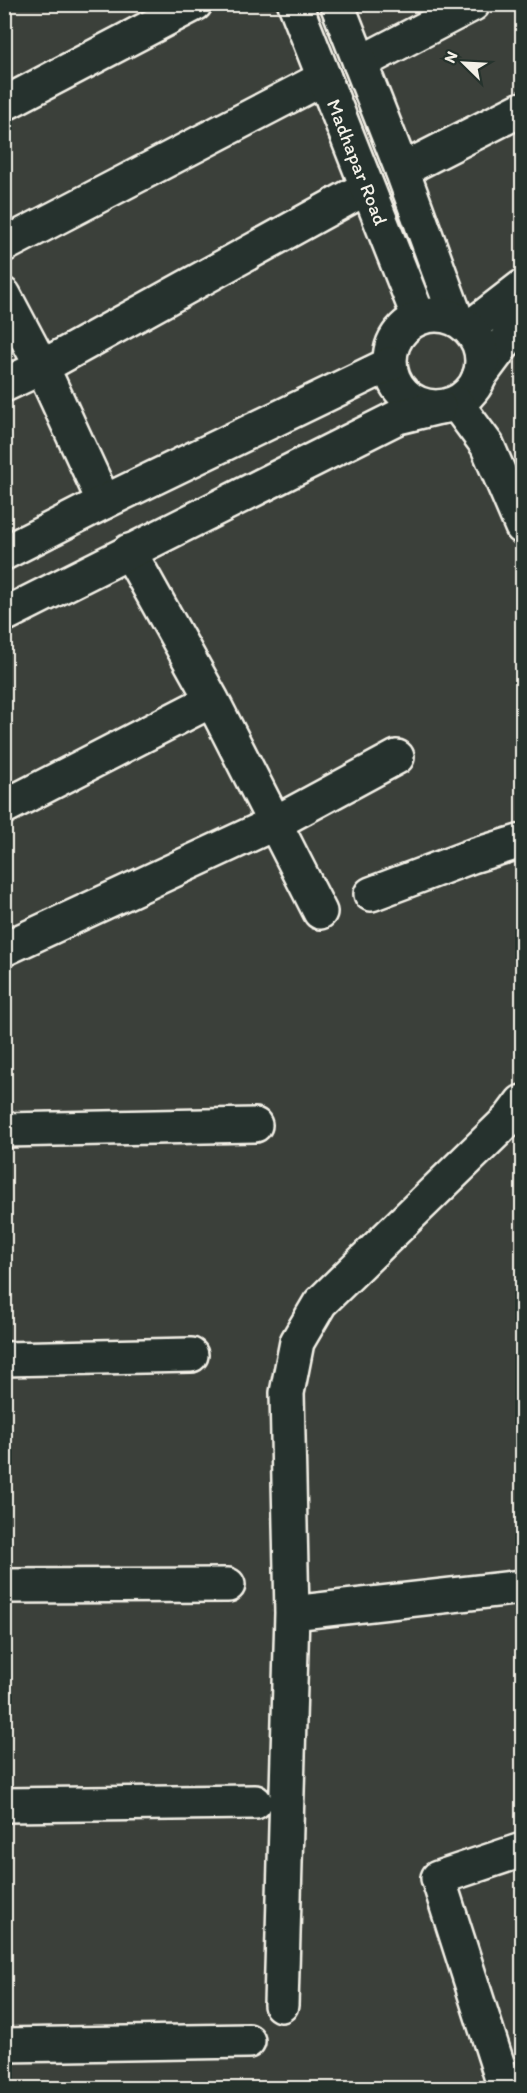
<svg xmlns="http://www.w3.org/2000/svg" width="527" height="2093" viewBox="0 0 527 2093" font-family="Itim,sans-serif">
<rect width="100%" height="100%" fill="#3b403a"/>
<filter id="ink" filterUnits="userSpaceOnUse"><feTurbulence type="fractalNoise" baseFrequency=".0167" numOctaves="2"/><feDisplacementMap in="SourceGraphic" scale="12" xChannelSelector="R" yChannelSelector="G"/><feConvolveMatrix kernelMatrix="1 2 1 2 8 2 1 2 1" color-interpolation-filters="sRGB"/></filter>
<g filter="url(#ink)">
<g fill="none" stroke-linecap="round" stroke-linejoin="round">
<defs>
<path id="minor" d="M360,63L473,4
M4,104L195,4
M402,170L522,109
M4,245L324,78
M4,295L42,367L104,502
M469,328L522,287
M479,377L522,319
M4,385L42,367L366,188
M129,551L212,700L320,912
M4,807L212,700
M371,894L472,856L522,841
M4,949L275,823L397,757
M4,1130L255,1125
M4,1359L191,1355
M4,1586L228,1585
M292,1613L522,1587
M4,1805L255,1802
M281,2005L292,1613L287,1393L297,1342L320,1303L510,1118L522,1102
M4,2045L248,2041
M505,2088L438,1878L522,1850"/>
<g id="major">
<path id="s1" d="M295,4L419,318"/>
<path d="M337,4L402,170L456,318"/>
<circle cx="436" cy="361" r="46"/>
<path d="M456,403L487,445L522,527"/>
<path d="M4,553L104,502L390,364"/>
<path d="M4,615L398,417L439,407"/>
</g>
</defs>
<use href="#minor" stroke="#f4f1e8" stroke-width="38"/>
<use href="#major" stroke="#f4f1e8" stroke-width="38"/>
<use href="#minor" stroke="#26332d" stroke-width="33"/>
<use href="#major" stroke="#26332d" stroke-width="33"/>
</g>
</g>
<g text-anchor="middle" stroke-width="4.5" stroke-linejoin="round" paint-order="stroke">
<g font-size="20" fill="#f4f1e8" stroke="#26332d">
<text dy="7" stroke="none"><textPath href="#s1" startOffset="170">Madhapar Road</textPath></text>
</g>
</g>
<rect width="527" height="2093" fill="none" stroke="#26332d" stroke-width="24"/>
<rect x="12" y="12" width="503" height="2069" fill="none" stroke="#f4f1e8" stroke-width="2" filter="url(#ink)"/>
<g transform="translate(464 63) rotate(294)" stroke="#26332d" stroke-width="4.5" paint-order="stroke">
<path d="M0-4.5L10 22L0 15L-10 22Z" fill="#f4f1e8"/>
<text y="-9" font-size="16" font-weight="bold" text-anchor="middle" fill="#f4f1e8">N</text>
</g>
</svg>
